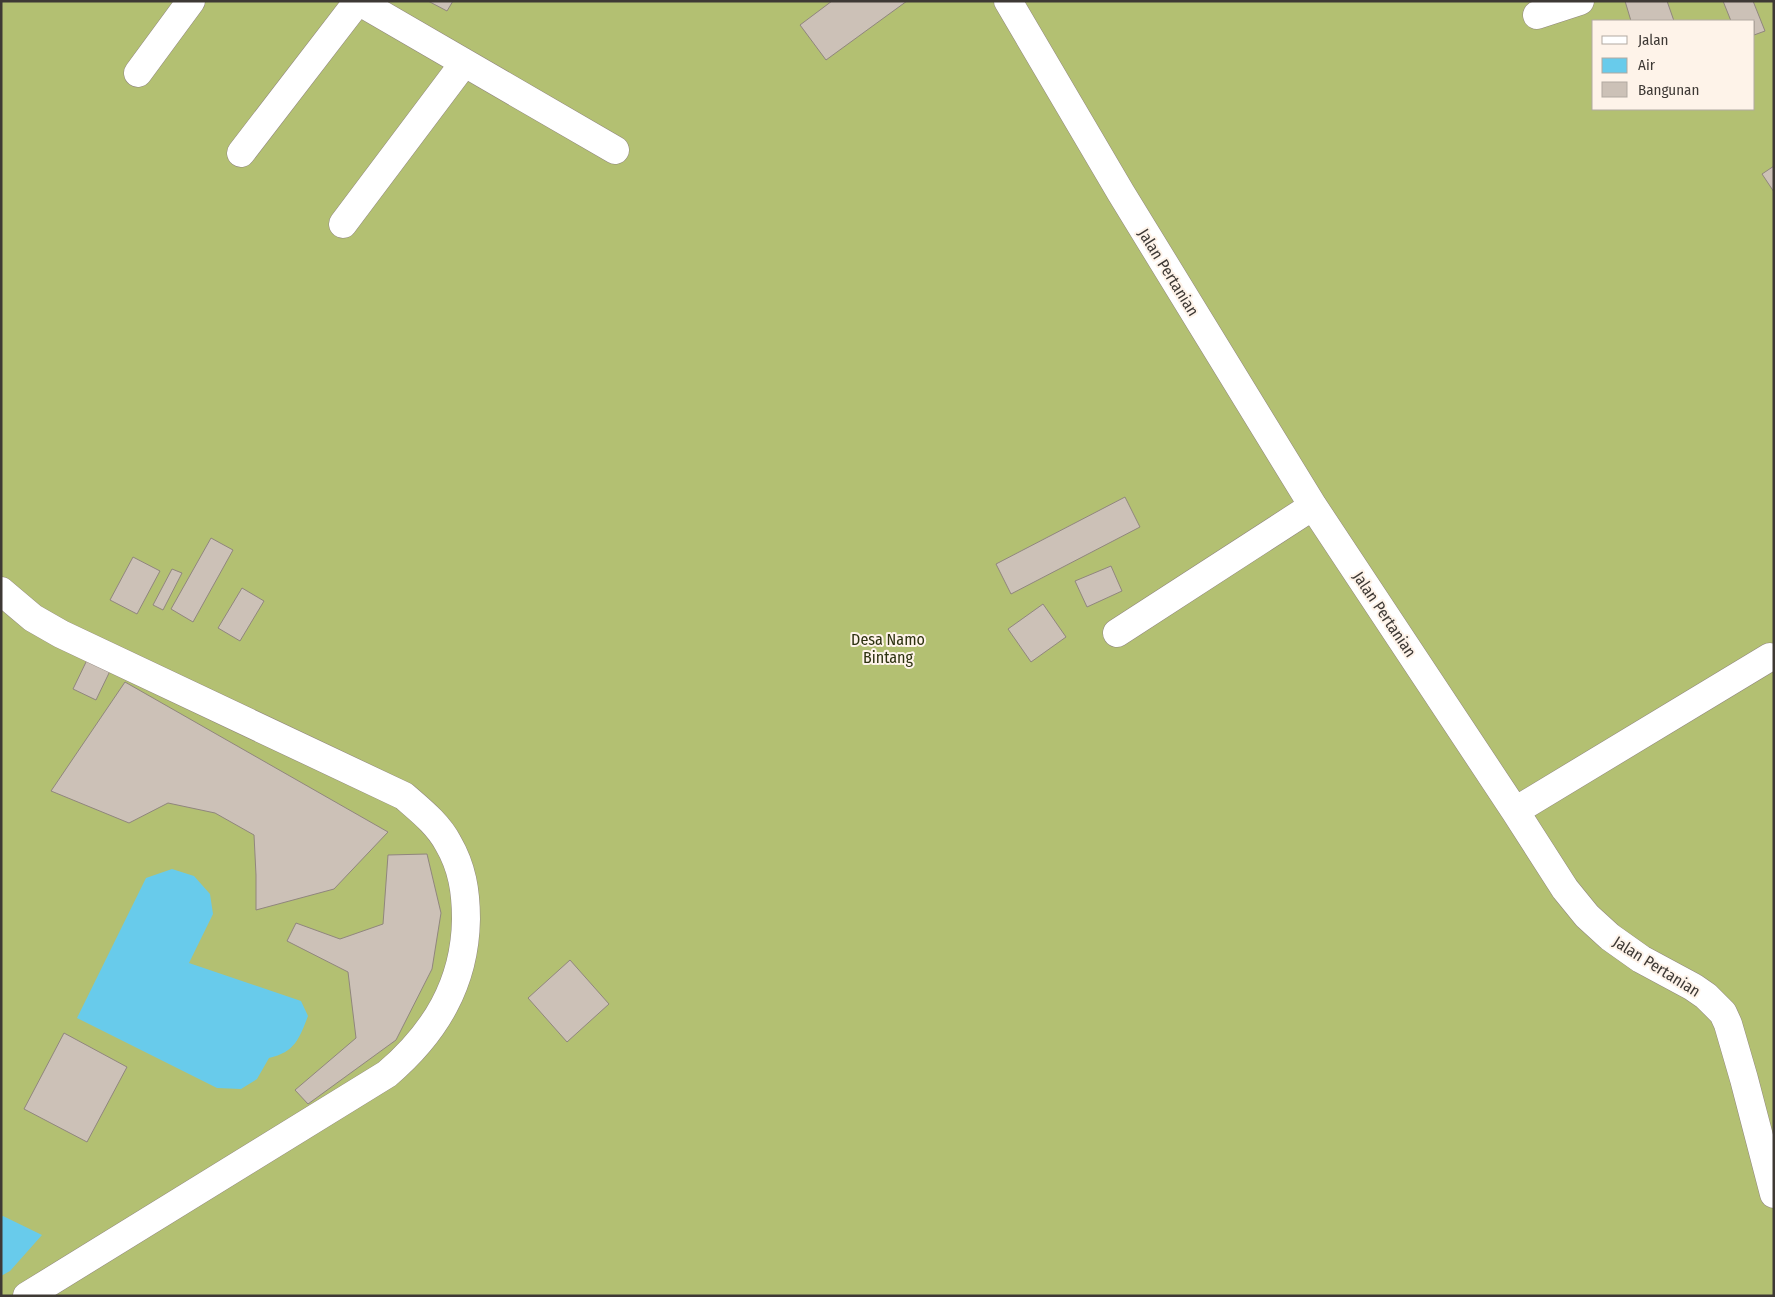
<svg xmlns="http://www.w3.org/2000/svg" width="1775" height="1297" viewBox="0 0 1775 1297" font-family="'Fira Sans Condensed',sans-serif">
<rect width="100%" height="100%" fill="#fef3e9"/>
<path fill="#b3c072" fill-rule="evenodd" d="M1,1H1774V1296H1ZM1594,21H1754V109H1594Z"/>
<path fill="#68cbeb" d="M172,869L194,876L210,894L213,914L189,963L301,1001L308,1016C299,1039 295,1052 269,1058L257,1079L241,1089L217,1088L77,1018L146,878Z
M3,1216L42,1235L10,1271L1,1276V1217Z"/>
<path fill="#ccc1b7" stroke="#90867d" d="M428,1H453L447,11Z
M832,1H907L826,60L800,25Z
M1625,1H1667L1674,21H1631Z
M1723,1H1753L1765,31L1754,35V21H1731Z
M1774,166V192L1762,174Z
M1125,497L1140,527L1011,594L996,564Z
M211,538L233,550L193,622L171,609Z
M133,557L160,571L137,614L110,600Z
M1111,566L1122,591L1087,607L1075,581Z
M172,569L182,573L163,610L153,605Z
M242,588L264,601L240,641L218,628Z
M1043,604L1066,637L1031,662L1008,629Z
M87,660L110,671L96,700L73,689Z
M125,682L388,832L334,889L256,910V875L254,835L215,813L168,803L129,823L51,791Z
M427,854L441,913L432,969L396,1040L308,1104L295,1090L356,1038L348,972L287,941L296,923L340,939L383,924L388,855Z
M570,960L609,1004L567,1042L528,998Z
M64,1033L127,1067L87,1142L24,1109Z"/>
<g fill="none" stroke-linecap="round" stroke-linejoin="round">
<defs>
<path id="minor" d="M358,1L615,150
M1008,1L1121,193L1313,506L1515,811L1565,889L1587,916L1610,937L1641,959L1693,987L1706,996L1723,1013L1728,1024L1744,1079L1774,1194
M1537,15L1580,1
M138,73L191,1
M241,153L358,1
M343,224L464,63
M1,591L33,618L61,634L404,796C420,810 438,824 448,843C462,867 466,891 466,919C465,984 435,1033 387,1074L27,1296
M1117,633L1313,506
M1515,811L1770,657"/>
</defs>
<use href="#minor" stroke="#91877e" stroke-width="29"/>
<use href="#minor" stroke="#fff" stroke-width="28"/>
</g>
<g text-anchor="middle" stroke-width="4" stroke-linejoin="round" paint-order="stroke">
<g font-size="16" fill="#3e3935" stroke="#fef3e9">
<text transform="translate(1169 272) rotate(58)" y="6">Jalan Pertanian</text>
<text transform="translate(1385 614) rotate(56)" y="6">Jalan Pertanian</text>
<text transform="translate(1657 966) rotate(32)" y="6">Jalan Pertanian</text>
</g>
<g font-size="16" fill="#2d3210" stroke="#fef3e9">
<text x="888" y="645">Desa Namo<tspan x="888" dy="18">Bintang</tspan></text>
</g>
</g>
<rect width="1775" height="1297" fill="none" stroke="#3e3935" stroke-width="5"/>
<rect x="1592" y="20" width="162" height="90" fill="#fef3e9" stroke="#b1a9a1"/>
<rect x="1602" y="36" width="25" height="8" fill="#ffffff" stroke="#b1a9a1"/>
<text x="1638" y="45" font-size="15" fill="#3e3935">Jalan</text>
<rect x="1602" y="58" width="25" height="15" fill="#68cbeb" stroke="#b1a9a1"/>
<text x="1638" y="70" font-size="15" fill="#3e3935">Air</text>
<rect x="1602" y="82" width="25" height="15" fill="#ccc1b7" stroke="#b1a9a1"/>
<text x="1638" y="95" font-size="15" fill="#3e3935">Bangunan</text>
</svg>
